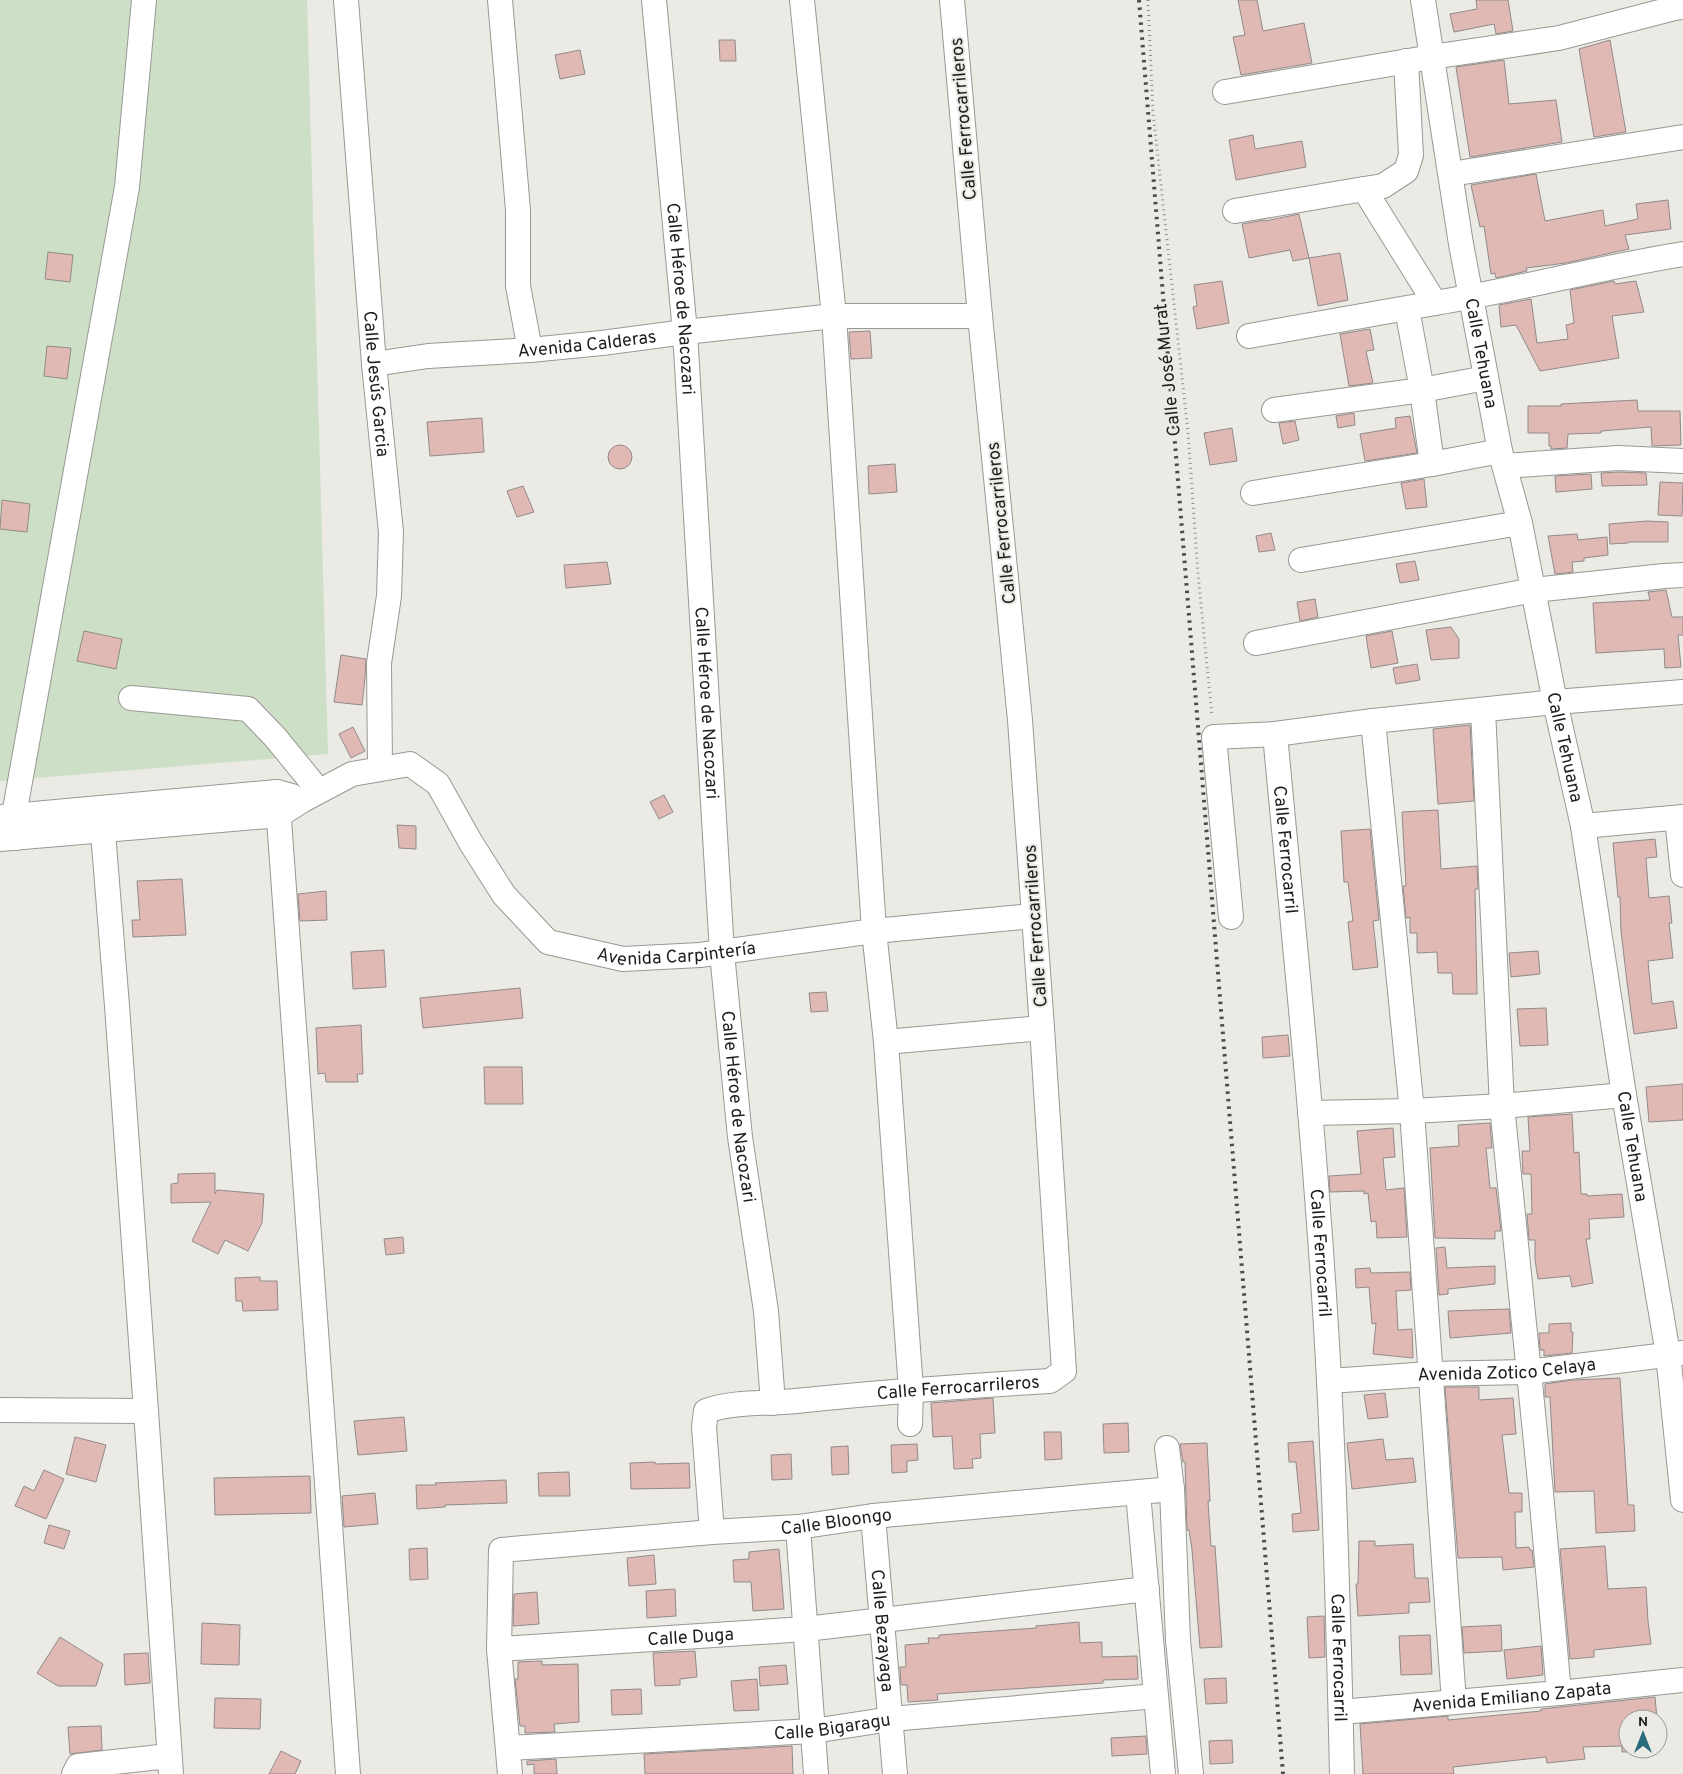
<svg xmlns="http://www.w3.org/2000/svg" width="1683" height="1774" viewBox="0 0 1683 1774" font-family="Overpass,sans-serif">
<rect width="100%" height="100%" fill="#ebeae5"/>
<path fill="#cddfc7" d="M0,0H307L328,754L0,781Z"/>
<path fill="#e0b9b4" stroke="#908b8a" d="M1238,0H1257L1263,31L1304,23L1312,63L1241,75L1233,37L1245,35Z
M1476,0H1508L1513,31L1496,34L1494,24L1454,32L1450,14L1477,9Z
M719,40H735L736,61H720Z
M1610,40L1626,132L1594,137L1579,49Z
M580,50L585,74L560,79L555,55Z
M1504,60L1509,104L1556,100L1562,142L1470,157L1456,67Z
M1253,135L1255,149L1302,141L1306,167L1236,180L1229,140Z
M1536,174L1545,221L1603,210L1605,226L1638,219L1636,204L1668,200L1671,229L1625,235L1629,249L1566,263L1526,268L1527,271L1496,278L1495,273L1491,274L1484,226L1480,227L1471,185Z
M1299,214L1309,258L1293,261L1290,250L1249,258L1242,224L1265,220V221Z
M48,252L73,255L70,282L45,279Z
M1340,253L1348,300L1318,306L1309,258Z
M1222,281L1229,323L1197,329L1193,307L1197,306L1194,285Z
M1614,281L1615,284L1636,281L1644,312L1612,316L1619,358L1540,371L1516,325L1501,327L1499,305L1531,299L1537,343L1568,339L1566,325L1574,323L1570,290Z
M1370,329L1374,350L1366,351L1373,383L1349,386L1340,334Z
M870,331L872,358L851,359L849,332Z
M47,346L71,348L67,379L44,376Z
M1637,400L1638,411H1680L1681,445L1652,446L1651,427L1601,431V433L1568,434L1567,448L1551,449V446H1549V433H1528V406H1561V404Z
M1354,413L1355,425L1338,428L1336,416Z
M1410,416L1417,453L1365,461L1360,434L1396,428L1395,418Z
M482,418L484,452L430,456L427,422Z
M1295,421L1299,440L1283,444L1279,423Z
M1232,428L1237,461L1210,465L1204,433Z
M608 457a12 12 0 1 1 24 0a12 12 0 1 1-24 0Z
M895,464L897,492L869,494L868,466Z
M1618,472L1646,473L1647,485L1602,486L1601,473Z
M1591,474L1592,489L1556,492L1555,476Z
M1424,479L1427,507L1406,509L1401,483Z
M1660,482L1683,483L1682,516L1658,515Z
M523,486L534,512L517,517L507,491Z
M2,500L30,504L27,532L0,529Z
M1647,521L1668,522V542H1628V543L1610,544L1609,524Z
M1271,533L1275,550L1259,552L1256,536Z
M1577,534L1578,540L1607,537L1608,555L1584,558V561L1572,562L1573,572L1555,574L1548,536Z
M1415,561L1419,580L1400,583L1396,564Z
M607,562L611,584L566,588L564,565Z
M1666,590L1672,617H1683V635H1678L1681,667L1665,668L1664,649L1596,653L1593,603L1650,600L1648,592Z
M1315,599L1318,617L1300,621L1297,602Z
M1451,627L1459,639V658L1431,660L1426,630Z
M84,631L122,639L116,669L77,661Z
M1392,631L1398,663L1371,668L1366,636Z
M341,655L366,659L365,678L362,705L334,702Z
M1417,664L1420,680L1396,684L1393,668Z
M1470,725L1474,801L1438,804L1433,729Z
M353,727L365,751L351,758L339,734Z
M664,795L673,812L659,819L650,802Z
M1438,810L1441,869L1477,866L1478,889H1475L1477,994H1453L1452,973H1438L1437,952L1417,953V933H1410V917L1406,918L1403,886H1406L1402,812Z
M397,825L416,826V849L399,848Z
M1370,829L1379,920L1373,921L1378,967L1353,970L1348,922L1353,921L1348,882H1344L1341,831Z
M1655,839L1657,857L1646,858L1649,898L1669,896L1672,923H1669L1673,958L1648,961L1652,1004L1673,1001L1677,1028L1634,1034L1627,982L1621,931L1620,897H1618L1613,843Z
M182,879L186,935L133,937L132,920H140L137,881Z
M326,891L327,920L300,921L298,894Z
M384,950L386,987L353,989L351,952Z
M1538,951L1540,974L1511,977L1509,953Z
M520,988L523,1018L423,1028L420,998Z
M826,992L828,1011L811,1012L809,993Z
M1546,1008L1548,1045L1520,1046L1517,1009Z
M361,1025L363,1074H357L358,1082H326L325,1073L318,1074L316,1028Z
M1288,1035L1290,1056L1263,1058L1262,1037Z
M484,1067H522L523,1104H485Z
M1683,1084V1120L1649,1122L1646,1087Z
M1572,1114L1574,1153L1579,1152L1581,1194H1587V1196L1622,1194L1624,1217L1589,1219L1590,1239H1586L1593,1283L1572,1287L1570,1276L1538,1279L1535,1260V1240H1529L1527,1214H1532L1531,1174H1523L1522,1151H1530L1528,1117Z
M1490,1123L1492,1148H1486L1490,1188H1496L1501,1231H1495V1239L1435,1238L1430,1148L1459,1146L1458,1125Z
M1393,1128L1395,1157L1383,1158L1386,1190L1404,1188L1407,1237L1377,1238L1376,1221L1371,1222L1368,1193L1364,1194V1191L1330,1192L1329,1176L1361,1174L1357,1131Z
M215,1173V1194L217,1190L264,1194L262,1223L248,1251L225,1240L218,1254L192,1241L211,1202L171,1203V1184L178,1183V1174Z
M403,1237L404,1253L386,1255L384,1239Z
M1445,1247L1447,1268L1495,1266V1284L1448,1289V1294L1439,1295L1436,1248Z
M1370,1268L1371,1273L1410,1272L1411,1290L1396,1291L1398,1330L1412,1329L1413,1358L1373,1354L1376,1323L1372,1324L1369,1287L1356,1288L1355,1269Z
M260,1277V1281H277L278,1310L243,1311L242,1301H236L235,1278Z
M1509,1309L1511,1333L1450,1338L1448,1311Z
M1571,1323V1332H1573L1572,1353L1544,1356V1350H1540L1539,1333H1549V1324Z
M1620,1378L1628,1505H1634L1635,1531L1596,1533L1594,1491L1555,1492L1550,1397H1545V1384L1573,1380Z
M1445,1387H1479V1400L1513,1398L1516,1434L1502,1435L1509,1493H1522V1512H1515L1516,1548L1529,1547L1530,1550H1532L1534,1567L1503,1570L1502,1557L1458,1558Z
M1385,1393L1388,1417L1368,1419L1364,1395Z
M993,1398L995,1433L980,1434L981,1458L972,1459L973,1468L954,1469L952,1436L933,1437L931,1403Z
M404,1417L407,1451L358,1455L354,1421Z
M1128,1423L1129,1452L1104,1453L1103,1424Z
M1044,1432H1061L1062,1459L1045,1460Z
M75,1437L106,1445L96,1482L66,1474Z
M1383,1439L1386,1460L1413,1458L1416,1482L1352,1489L1347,1443Z
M1313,1441L1319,1530L1293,1532L1292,1514L1301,1513L1296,1462H1289L1288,1443Z
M1207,1443L1210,1501H1208L1211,1546H1215L1222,1647L1200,1648L1192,1550L1189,1530H1187L1185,1462H1183L1180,1444Z
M917,1444L918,1460L907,1461V1472L892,1473L891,1445Z
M848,1446L849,1474L832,1475L831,1447Z
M791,1454L792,1479L772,1480L771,1455Z
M655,1462V1464L689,1463L690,1488L631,1489L630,1463Z
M44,1470L64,1479L46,1519L15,1506L24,1486L34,1491Z
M569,1472L570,1496H539L538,1473Z
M310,1476L311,1513L215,1515L214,1478Z
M506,1480L507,1503L445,1505V1507L417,1509L416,1485H436L435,1483Z
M375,1493L378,1524L344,1527L342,1496Z
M49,1525L70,1531L64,1549L44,1543Z
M1359,1541H1375V1546L1413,1544L1415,1578H1428L1430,1602L1409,1603V1613L1358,1616L1356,1584H1358Z
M1605,1546L1608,1589L1646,1587L1648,1621L1651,1644L1594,1650V1657L1570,1659L1560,1549Z
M427,1548L428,1579L410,1580L409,1549Z
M779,1549L784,1609L753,1611L751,1582H734L733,1560L749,1559V1552Z
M654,1555L656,1584L629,1586L627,1558Z
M675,1589L676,1616L647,1618L646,1591Z
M537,1592L539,1624L513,1626L514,1594Z
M1324,1616L1325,1657L1309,1658L1307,1617Z
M1079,1622L1080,1643L1102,1642V1657L1137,1656L1138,1679L1103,1680V1683L937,1694L938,1700L908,1702L907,1685H901L900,1667H906L905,1645L929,1643L928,1638H939V1635L1036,1628V1626Z
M202,1623L240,1625L239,1665L201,1664Z
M1501,1625L1502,1651L1464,1653L1462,1627Z
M1430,1635L1432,1674L1401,1675L1399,1636Z
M60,1637L103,1664L96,1686H58L37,1673Z
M1541,1646L1543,1675L1507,1679L1504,1650Z
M695,1651L697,1677L680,1679V1685L655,1686L653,1653Z
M148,1653L150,1683L125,1685L124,1654Z
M542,1661V1665L578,1664L579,1722L554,1724L555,1732L525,1733V1726H520L515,1679H518V1662Z
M786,1665L788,1684L760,1686L759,1667Z
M1226,1678L1227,1703L1206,1704L1204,1679Z
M757,1679L759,1710L734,1711L731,1681Z
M641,1689L642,1714L612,1715L611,1690Z
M1655,1697L1657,1719H1628V1749H1650V1751L1622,1752V1746L1583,1747L1585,1759L1547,1763L1546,1757L1453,1767L1454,1774H1363L1360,1724L1448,1716V1720L1541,1711V1709Z
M215,1698L261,1699L260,1729L214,1728Z
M101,1726L102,1750L70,1754L68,1727Z
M1146,1736L1147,1754L1112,1756L1111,1738Z
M1232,1740L1233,1763L1210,1764L1209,1741Z
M792,1746L793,1774H645L644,1754Z
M281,1751L301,1761L295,1774H269Z
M556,1759L557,1774H534V1764L527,1765V1761Z"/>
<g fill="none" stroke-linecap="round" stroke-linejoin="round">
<defs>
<g id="minor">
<path id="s1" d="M346,0L374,364L391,532L389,596L379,663L380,768"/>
<path d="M500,0L518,210V286L530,350"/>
<path id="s2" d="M654,0L685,332L722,953L740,1137L766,1311L773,1403"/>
<path d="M802,0L834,316L874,931L886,1042L911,1390L910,1424"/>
<path id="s3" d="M1423,0L1461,244L1500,451L1520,523L1555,702L1583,826L1624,1095L1668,1354L1683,1500"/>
<path d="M1225,92L1432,57L1559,38L1675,8L1683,7"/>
<path d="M1451,174L1683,137"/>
<path d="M1364,189L1383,186L1406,171L1411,155L1406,61"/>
<path d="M1235,211L1364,189L1435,303C1518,290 1600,267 1683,254"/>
<path d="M1407,309L1422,390L1432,464"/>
<path d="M1249,336L1435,303"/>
<path id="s4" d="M374,364L428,356L530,350L602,343L685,332L834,316H980"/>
<path d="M1274,410L1422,390L1486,378"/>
<path d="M1505,466L1618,458L1683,461"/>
<path d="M1253,493L1432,464L1500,451"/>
<path d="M1301,560L1520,523"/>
<path d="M1256,643L1534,590L1664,576L1683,575"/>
<path d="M131,698L248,709L275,737L319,791"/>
<path d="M1483,710L1502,1106L1540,1482L1559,1693"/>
<path d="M1373,721L1412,1111L1454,1702"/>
<path id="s5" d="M1275,734C1295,950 1318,1165 1329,1381C1336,1512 1339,1643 1342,1774"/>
<path d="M277,792L348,1774"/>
<path d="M101,808L117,1006L146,1411L171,1774"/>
<path d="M0,817L277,792L292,796"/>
<path d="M1677,818L1683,875"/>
<path d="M1583,826L1683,817"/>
<path d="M16,838L14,815L127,187L144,0"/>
<path id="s6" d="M0,839L279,815L303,800L352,774L410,764L438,784L471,843L504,895L548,942L623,959L700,955L874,931L1033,916"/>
<path d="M1231,917L1214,737L1275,734L1373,721L1555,702L1683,692"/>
<path d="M886,1042L1042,1028"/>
<path d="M1310,1113L1412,1111L1502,1106L1624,1095"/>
<path id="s7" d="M1329,1381L1430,1374L1528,1372L1683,1353"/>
<path d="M0,1410L146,1411"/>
<path d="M1167,1448L1172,1489L1178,1640L1191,1774"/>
<path d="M1138,1493L1163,1774"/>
<path id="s8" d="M873,1516L895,1774"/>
<path d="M798,1527L816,1774"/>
<path id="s9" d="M712,1532L704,1427L706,1411C734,1401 767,1404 796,1401C881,1392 965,1386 1050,1381L1064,1371L1042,1028L1020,720L980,316L952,0"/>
<path id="s10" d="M499,1649L806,1629L1147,1589"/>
<path id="s11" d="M1341,1712L1559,1693L1683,1680"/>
<path id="s12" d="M509,1748L813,1731L891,1719L1156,1696"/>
<path d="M74,1774L78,1766L169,1756"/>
<path id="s13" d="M510,1774L499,1649L501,1550L712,1532L798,1527L873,1516L1172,1489"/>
</g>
</defs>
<use href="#minor" stroke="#999893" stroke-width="26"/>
<path stroke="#8e8e8a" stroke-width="3" stroke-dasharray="1 4" stroke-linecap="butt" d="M1148,0L1153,112L1188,432L1198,574L1212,716"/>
<use href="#minor" stroke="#fff" stroke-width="24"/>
<path stroke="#4c4b49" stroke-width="4" stroke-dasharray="2.5 5" stroke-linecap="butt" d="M1139,0L1283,1774"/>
</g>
<g text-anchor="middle" stroke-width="4" stroke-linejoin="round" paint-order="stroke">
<g font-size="18" fill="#1e1e1c" stroke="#ebeae5">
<text transform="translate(963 119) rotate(-95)" y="6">Calle Ferrocarrileros</text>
<text dy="6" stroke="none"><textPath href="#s2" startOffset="300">Calle Héroe de Nacozari</textPath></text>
<text dy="6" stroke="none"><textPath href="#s4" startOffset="214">Avenida Calderas</textPath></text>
<text dy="6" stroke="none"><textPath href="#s3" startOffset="358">Calle Tehuana</textPath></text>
<text transform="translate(1167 370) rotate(-96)" y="6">Calle José Murat</text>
<text dy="6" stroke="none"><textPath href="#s1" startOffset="385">Calle Jesús Garcia</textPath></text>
<text transform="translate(1001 523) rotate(-96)" y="6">Calle Ferrocarrileros</text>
<text dy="6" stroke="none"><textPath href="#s2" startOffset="705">Calle Héroe de Nacozari</textPath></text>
<text dy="6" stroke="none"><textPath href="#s3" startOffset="761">Calle Tehuana</textPath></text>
<text dy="6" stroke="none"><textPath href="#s5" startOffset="116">Calle Ferrocarril</textPath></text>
<text transform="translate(1035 926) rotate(-94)" y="6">Calle Ferrocarrileros</text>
<text dy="6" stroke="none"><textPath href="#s6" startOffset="781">Avenida Carpintería</textPath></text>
<text dy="6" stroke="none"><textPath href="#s2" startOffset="1110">Calle Héroe de Nacozari</textPath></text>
<text dy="6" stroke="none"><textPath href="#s3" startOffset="1166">Calle Tehuana</textPath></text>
<text dy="6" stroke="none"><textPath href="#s5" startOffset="521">Calle Ferrocarril</textPath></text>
<text dy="6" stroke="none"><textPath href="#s7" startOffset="178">Avenida Zotico Celaya</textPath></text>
<text dy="6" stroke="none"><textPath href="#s9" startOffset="375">Calle Ferrocarrileros</textPath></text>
<text dy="6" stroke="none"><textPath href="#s13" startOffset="561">Calle Bloongo</textPath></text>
<text dy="6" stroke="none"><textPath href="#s8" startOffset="115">Calle Bezayaga</textPath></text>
<text dy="6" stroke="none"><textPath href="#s10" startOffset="192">Calle Duga</textPath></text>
<text dy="6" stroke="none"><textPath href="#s5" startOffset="926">Calle Ferrocarril</textPath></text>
<text dy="6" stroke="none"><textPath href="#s11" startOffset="171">Avenida Emiliano Zapata</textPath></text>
<text dy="6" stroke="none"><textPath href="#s12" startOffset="324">Calle Bigaragu</textPath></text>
</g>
</g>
<g transform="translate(1643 1734)"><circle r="24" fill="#ebeae5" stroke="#999895"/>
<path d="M0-4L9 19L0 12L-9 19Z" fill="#286b7c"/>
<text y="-8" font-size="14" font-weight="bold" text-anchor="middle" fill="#1e1e1c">N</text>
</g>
</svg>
